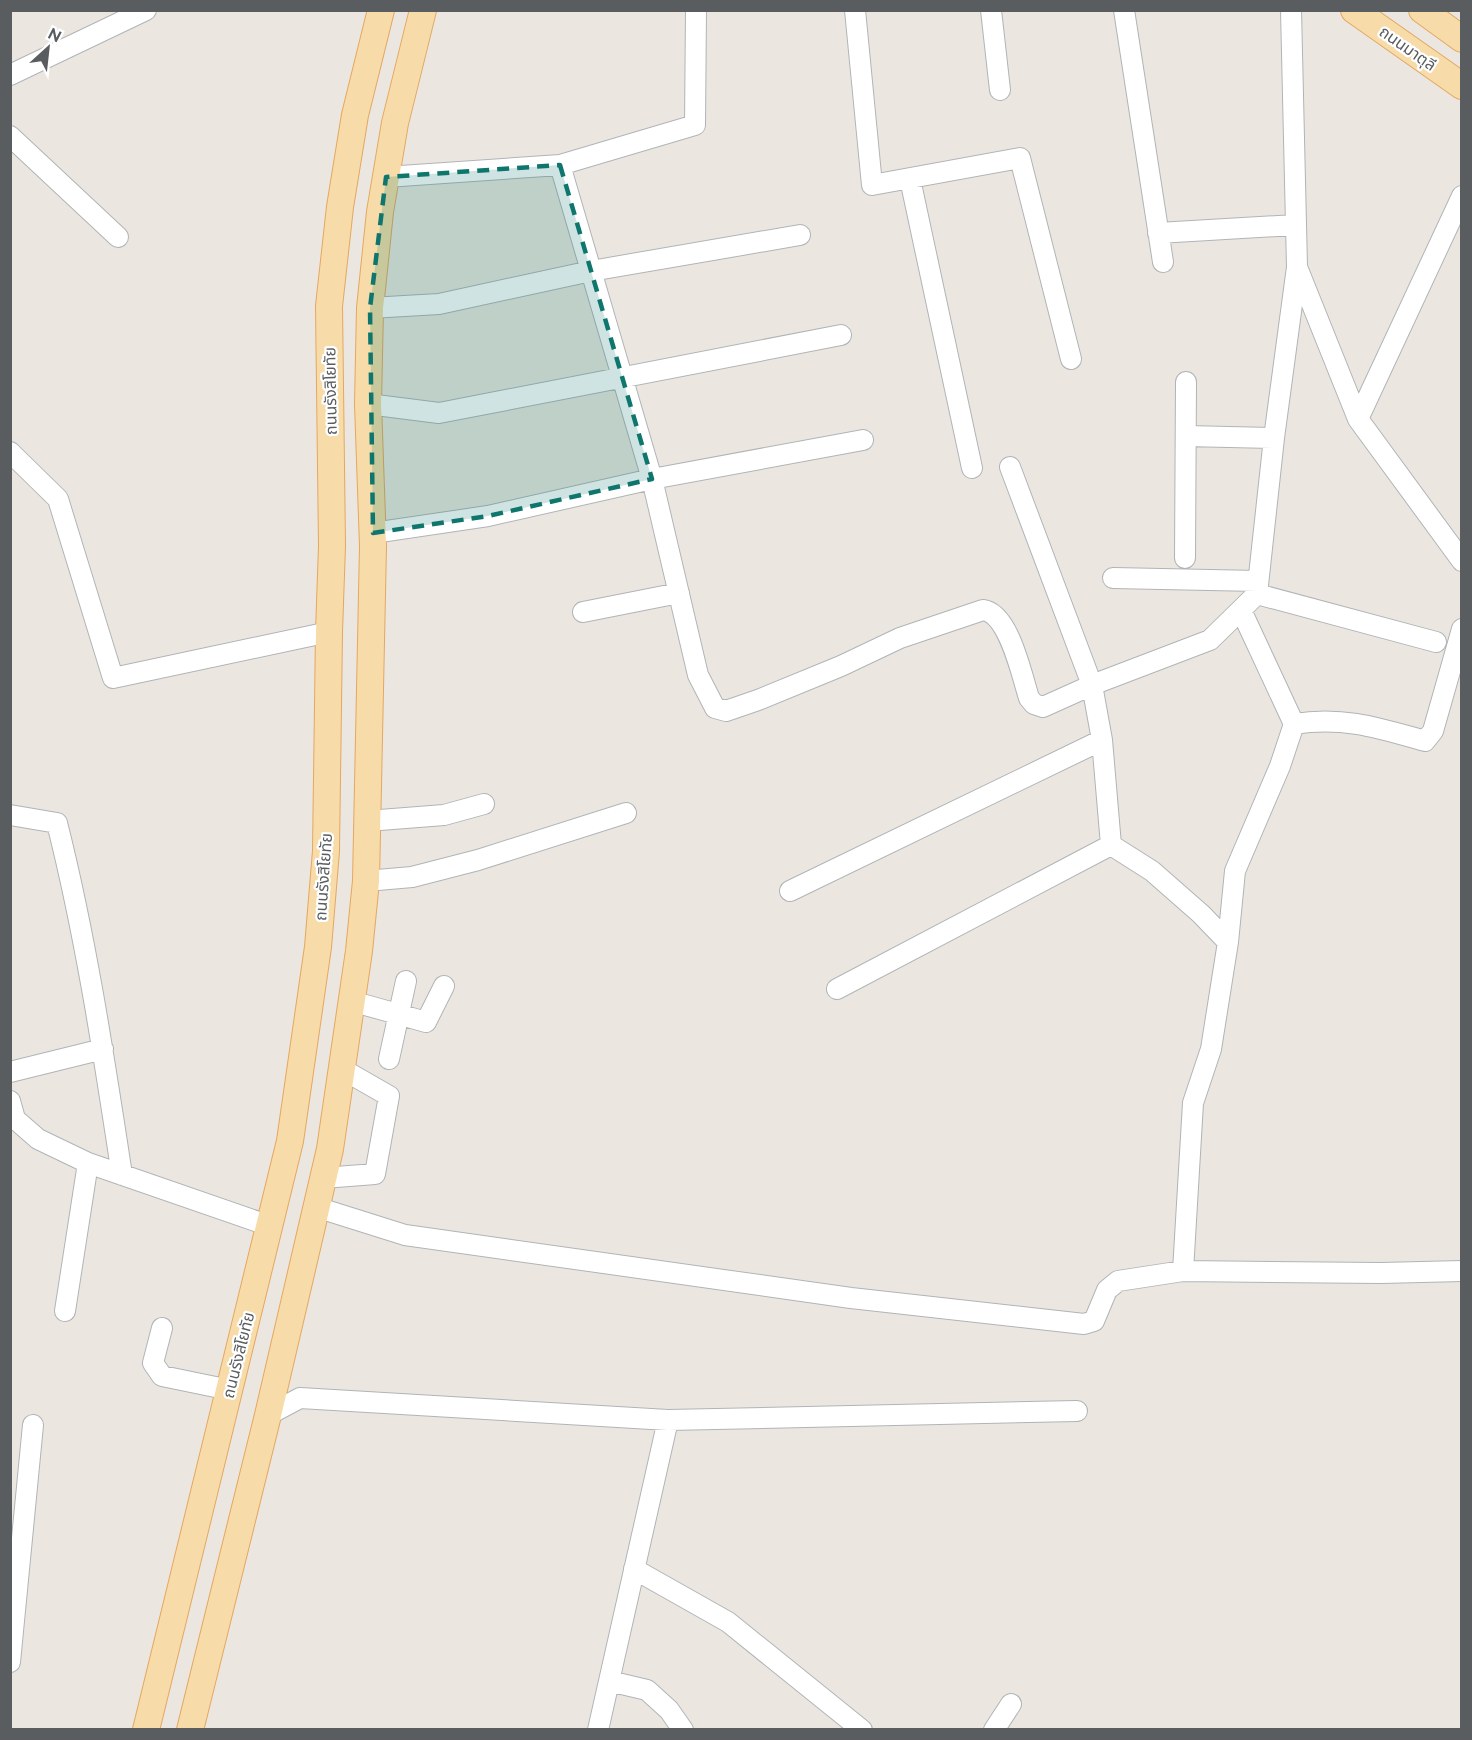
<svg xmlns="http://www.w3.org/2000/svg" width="1472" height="1740" viewBox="0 0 1472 1740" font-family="Raleway,'Noto Sans Thai',sans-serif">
<rect width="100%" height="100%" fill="#ebe7e0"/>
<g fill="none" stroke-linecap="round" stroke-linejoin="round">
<defs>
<path id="minor" d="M855,10L872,185L1020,158L1071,359
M991,10L1000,90
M1124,10L1163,262
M1291,10L1297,267L1358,419L1462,561
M10,75L146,10
M10,136L118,237
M560,165L652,479L698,675L715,708L726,711L758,700L841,666L900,638L983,610C1009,613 1022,676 1029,698L1034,704L1043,707L1092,685L1010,467
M386,177L560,165L695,125L696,10
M910,179L972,468
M1158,233L1295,225
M370,308L439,304L591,271L800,235
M368,404L439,413L841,335
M1358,419L1462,196
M1186,436L1274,438
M10,452L58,499L113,678L329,632
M373,533L488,516L652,479L863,440
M1185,558L1186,382
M1113,578L1258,581
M1257,594L1436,642
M1241,610L1294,724C1343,716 1379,728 1425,741L1433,731L1462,629
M583,612L679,593
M10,815L57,823C86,938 104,1057 122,1175
M367,821L444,815L484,804
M1111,845L1102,740L1092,685L1210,640L1257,594L1274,438L1297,267
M1111,845L1152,871L1201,914L1228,942
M366,881L412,877L478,860L626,813
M790,891L1102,740
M837,989L1111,845
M351,1001L426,1022L444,986
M389,1059L406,981
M10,1072L103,1049
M10,1101L15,1119L38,1139L88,1163L270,1226
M323,1178L375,1174L389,1096L342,1069
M316,1207L405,1235L851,1298L1084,1324L1094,1321L1107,1290L1118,1281L1183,1271L1381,1273L1462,1271
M1183,1271L1193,1103L1211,1049L1228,942L1235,871L1280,766L1294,724
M65,1311L88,1163
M162,1328L153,1363L162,1376L230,1390
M268,1415L300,1398L668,1420L1077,1411
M634,1569L728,1622L862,1730
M10,1662L33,1425
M609,1681L647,1690L669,1710L683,1730
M598,1730L668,1420
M994,1730L1011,1704"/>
<path id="major" d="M1354,10L1462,86
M1422,10L1462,39
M146,1730L290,1141L318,947L326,851L329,632L332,546L329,306L340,207L355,115L381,10
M190,1730L268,1415L330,1149L359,951L366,881L373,546L368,404L370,308L380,212L395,123L423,10"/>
</defs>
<use href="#minor" stroke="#b1b4b7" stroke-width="22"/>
<use href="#major" stroke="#e4a760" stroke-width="28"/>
<use href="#minor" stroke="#fff" stroke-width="20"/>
<use href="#major" stroke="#f7dca9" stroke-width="26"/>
</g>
<path fill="#0f766e" fill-opacity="0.2" stroke="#0f766e" stroke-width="4.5" stroke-dasharray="12 8" stroke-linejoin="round" d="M560,165L652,479L488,516L373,533L370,308L386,177Z"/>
<g text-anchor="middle" stroke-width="4.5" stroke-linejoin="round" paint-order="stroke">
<g font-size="16" fill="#595d60" stroke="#fff">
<text transform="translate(1408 48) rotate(35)" y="6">ถนนมาตุลี</text>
<text transform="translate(330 391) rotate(-91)" y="6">ถนนรังสิโยทัย</text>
<text transform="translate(323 877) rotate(-86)" y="6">ถนนรังสิโยทัย</text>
<text transform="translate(238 1355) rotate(-76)" y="6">ถนนรังสิโยทัย</text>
</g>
</g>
<rect width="1472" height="1740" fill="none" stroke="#595d60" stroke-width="24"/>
<g transform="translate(48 48) rotate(27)" stroke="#ffffff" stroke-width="4.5" paint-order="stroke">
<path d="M0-4.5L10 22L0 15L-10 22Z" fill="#595d60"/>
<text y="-9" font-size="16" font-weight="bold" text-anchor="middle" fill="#595d60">N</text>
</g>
</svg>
